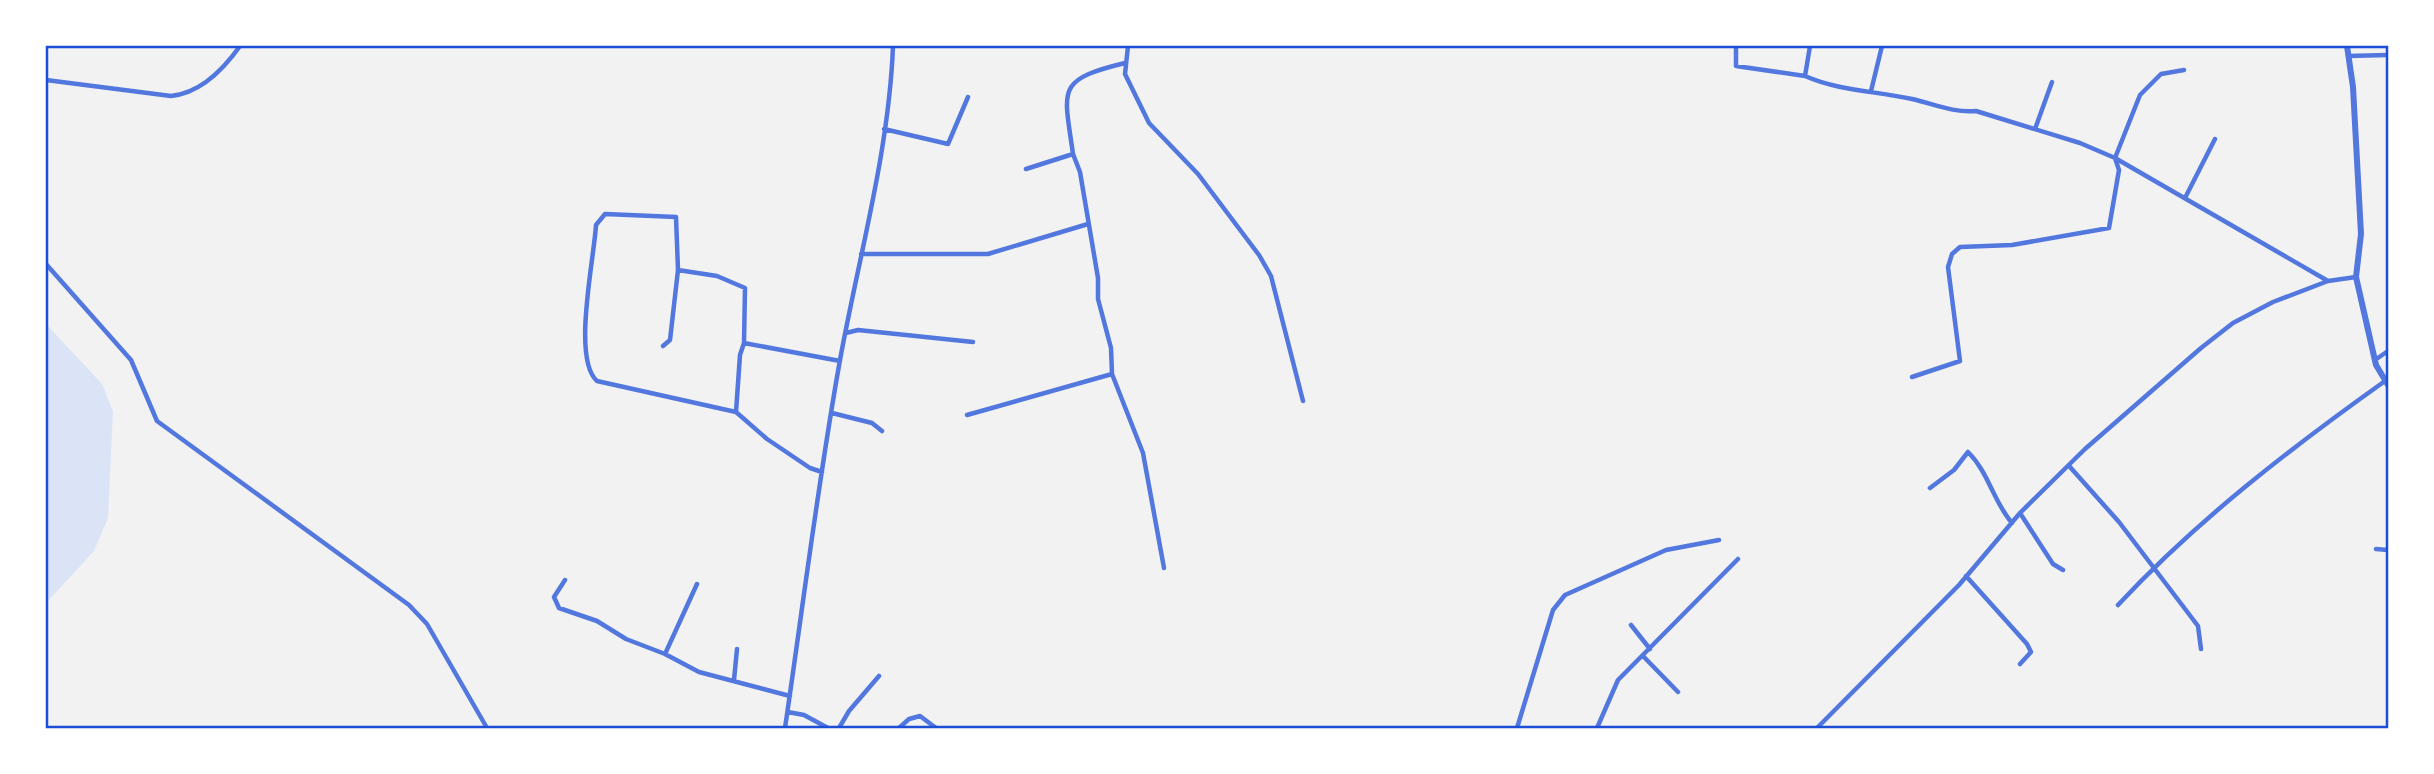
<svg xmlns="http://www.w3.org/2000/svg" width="2434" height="774" viewBox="0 0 2434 774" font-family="'DejaVu Sans',sans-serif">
<rect width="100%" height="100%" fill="#f2f2f2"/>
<path fill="#dbe4f7" d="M46,324L102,384L113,411L108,518L94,551L46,603Z"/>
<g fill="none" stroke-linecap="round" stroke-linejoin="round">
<path stroke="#5277de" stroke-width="4.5" d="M1128,46L1125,74L1149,123L1198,174L1259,255L1271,276L1303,401
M1736,46V66L1805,76L1810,46
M2348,56L2388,55
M1805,76C1839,91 1876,91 1912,99C1934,104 1953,113 1976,111L2080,143L2115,158L2328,281
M46,80L171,96C201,93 223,70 240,46
M1871,91L1882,46
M884,129L948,144L968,97
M2035,129L2052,82
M1073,154L1080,172L1098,278V299L1111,348L1112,374L1143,453L1164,568
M1026,169L1073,154C1064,89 1055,80 1125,63
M2186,196L2215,139
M861,254H988L1088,224
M46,264L131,360L157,421L409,605L427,624L487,728
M846,333L858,330L973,342
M663,346L670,340L678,270
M2375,360L2388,351
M1912,377L1960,361L1948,267L1952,254L1960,247L2012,245L2109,228L2119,170L2115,158L2140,95L2161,74L2184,70
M736,412L740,355L744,343
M832,413L872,423L882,431
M967,415L1112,374
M2070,467L2119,522L2198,626L2201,649
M822,472L810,468L767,439L736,412L597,381C572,359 594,260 596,225L605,214L676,217L678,270L717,276L745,288L744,343L840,361
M1930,488L1954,470L1968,452C1989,473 1993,501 2012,523
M2020,513L2053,564L2063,570
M2376,549L2388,550
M1966,576L2027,644L2031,652L2020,664
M565,580L554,597L559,608L597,621L626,639L665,654L699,672L790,696
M2118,605C2197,520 2291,448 2385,381
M1631,625L1650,649
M665,654L697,584
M1643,656L1678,692
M734,680L737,649
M788,712L804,715L828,728
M785,728C803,606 818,482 840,360C859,256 889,151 893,46
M839,728L849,711L879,676
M899,728L909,719L920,716L936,728
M1517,728L1553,610L1565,595L1666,550L1719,540
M1597,728L1618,680L1738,559
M1817,728L1959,585L2020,513L2085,449L2201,348L2233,323L2273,302L2328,281L2356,277"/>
<path stroke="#5277de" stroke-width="6" d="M2347,46L2353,87L2361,234L2356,277L2376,365L2388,385"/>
</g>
<rect width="2434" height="774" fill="none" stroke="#ffffff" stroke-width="94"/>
<rect x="47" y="47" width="2340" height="680" fill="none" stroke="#1d4ed8" stroke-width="2.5"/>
</svg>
